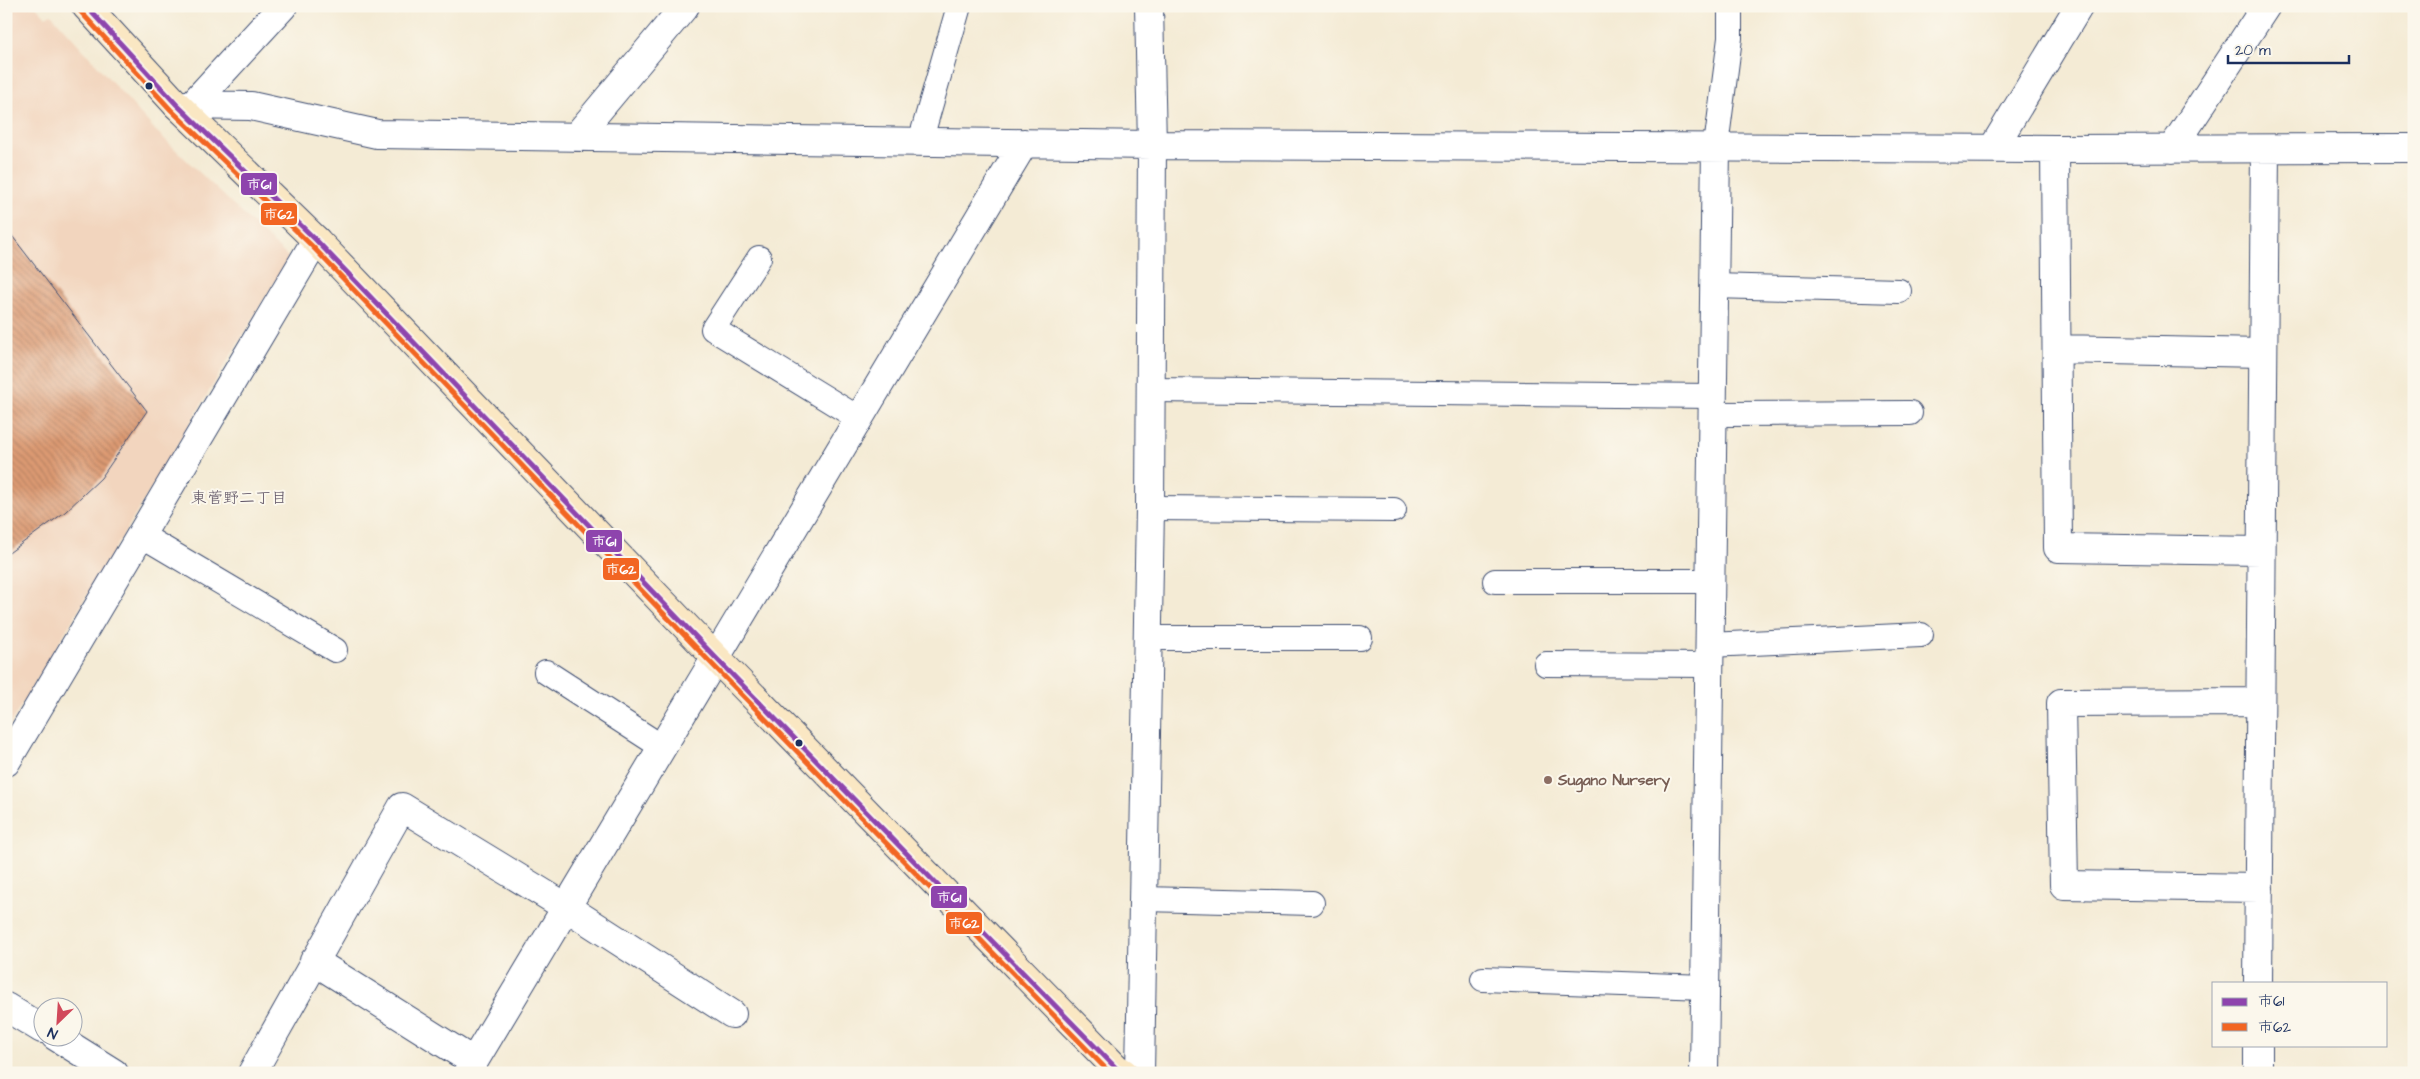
<svg xmlns="http://www.w3.org/2000/svg" width="2420" height="1079" viewBox="0 0 2420 1079" font-family="'Architects Daughter','Klee One',sans-serif">
<defs>
<pattern id="building-back-hatch" width="6" height="6" patternUnits="userSpaceOnUse" patternTransform="scale(1.25)"><rect width="6" height="6" fill="#dc9a72"/><path d="M-1 5l2 2M0 0l6 6M5-1l2 2" fill="none" stroke="#b27e61"/></pattern>
</defs>
<rect width="100%" height="100%" fill="#fbf7ec"/>
<filter id="ink" filterUnits="userSpaceOnUse"><feTurbulence type="fractalNoise" baseFrequency=".02" numOctaves="2"/><feDisplacementMap in="SourceGraphic" scale="10" xChannelSelector="R" yChannelSelector="G"/><feConvolveMatrix kernelMatrix="1 2 1 2 8 2 1 2 1" color-interpolation-filters="sRGB"/></filter>
<filter id="wash" filterUnits="userSpaceOnUse"><feTurbulence type="fractalNoise" baseFrequency=".0096" numOctaves="4" result="noise"/><feDisplacementMap in="SourceGraphic" scale="20" xChannelSelector="R" yChannelSelector="G"/><feGaussianBlur stdDeviation="1.12" result="paint"/><feColorMatrix in="noise" values="0 0 0 0 0 0 0 0 0 0 0 0 0 0 0 0 0 1.4 0 .05"/><feComposite in="paint" operator="in"/></filter>
<g filter="url(#wash)">
<rect width="100%" height="100%" fill="#f4ebd5"/>
<path fill="#f2d5be" d="M6,6H36L46,17L51,14L155,130L289,258L6,731Z"/>
<g id="blocks">
<path fill="url(#building-back-hatch)" d="M6,228L147,411L101,478L65,512L6,555Z"/>
</g>
</g>
<g filter="url(#ink)">
<use href="#blocks" fill-opacity="0" stroke="#3c4b70" stroke-width="1"/>
<g fill="none" stroke-linecap="round" stroke-linejoin="round">
<defs>
<path id="lane" d="M920,142L959,6
M1716,146L1730,38V6
M759,258L713,329L858,418
M1714,286L1899,291
M1149,390L1713,396
M1712,414L1910,413
M1150,508L1394,510
M141,535L335,650
M1495,581H1710
M1146,638H1360
M1709,645L1921,635
M1546,664L1709,665
M546,672L662,747
M1143,899L1312,903
M1483,979L1705,987"/>
<path id="street" d="M177,105L251,106L377,134L1152,145L2055,149L2414,148
M192,105L283,6
M576,137L685,6
M1993,148L2079,6
M2055,149L2058,548L2261,551
M2172,149L2266,6
M2057,349L2263,353
M6,762L316,240
M2259,888L2064,885L2061,703L2260,702
M314,961L474,1062
M2258,983L2265,149
M6,1007L42,1029
M55,1036L114,1073
M252,1073L402,807L566,907L732,1014
M467,1073L1024,143
M1140,1073L1150,508L1152,145L1149,6
M1704,1073L1716,146
M2258,1073V1045"/>
<path id="secondary" d="M86,6L177,105L316,240L715,657L1116,1068L1124,1073"/>
</defs>
<use href="#lane" stroke="#3c4b70" stroke-width="26"/>
<use href="#street" stroke="#3c4b70" stroke-width="30"/>
<use href="#secondary" stroke="#3c4b70" stroke-width="30"/>
<use href="#lane" stroke="#fff" stroke-width="24"/>
<use href="#street" stroke="#fff" stroke-width="28"/>
<use href="#secondary" stroke="#fae7c3" stroke-width="28"/>
<defs>
<path id="bus-1" d="M86,6L177,105L316,240L715,657L1116,1068L1124,1073"/>
<path id="bus-2" d="M80,11L171,110L311,245L710,662L1110,1073"/>
</defs>
<use href="#bus-1" stroke="#fbf7ec" stroke-width="9"/>
<use href="#bus-2" stroke="#fbf7ec" stroke-width="9"/>
<use href="#bus-1" stroke="#8e44ad" stroke-width="5"/>
<use href="#bus-2" stroke="#f26522" stroke-width="5"/>
</g>
</g>
<g fill="#1b2f5e" stroke="#fbf7ec" stroke-width="2">
<circle cx="149" cy="86" r="4.5"/>
<circle cx="799" cy="743" r="4.5"/>
</g>
<circle fill="#8d6e63" stroke="#fbf7ec" stroke-width="2" cx="1548" cy="780" r="5"/>
<g text-anchor="middle" stroke-width="4" stroke-linejoin="round" paint-order="stroke">
<g font-size="15" font-weight="bold" fill="#785e54" stroke="#fbf7ec" text-anchor="start">
<text x="1558" y="785">Sugano Nursery</text>
</g>
<g font-size="16" fill="#5f5465" stroke="#fbf7ec">
<text x="239" y="503">東菅野二丁目</text>
</g>
</g>
<g stroke="#fbf7ec" stroke-width="2">
<rect x="240" y="172" width="38" height="24" rx="5" fill="#8e44ad"/>
<rect x="260" y="202" width="38" height="24" rx="5" fill="#f26522"/>
<rect x="585" y="529" width="38" height="24" rx="5" fill="#8e44ad"/>
<rect x="602" y="557" width="38" height="24" rx="5" fill="#f26522"/>
<rect x="930" y="885" width="38" height="24" rx="5" fill="#8e44ad"/>
<rect x="945" y="911" width="38" height="24" rx="5" fill="#f26522"/>
</g>
<g font-size="14" text-anchor="middle" font-weight="bold" fill="#fff">
<text x="259" y="189">市61</text>
<text x="279" y="219">市62</text>
<text x="604" y="546">市61</text>
<text x="621" y="574">市62</text>
<text x="949" y="902">市61</text>
<text x="964" y="928">市62</text>
</g>
<rect width="2420" height="1079" fill="none" stroke="#fbf7ec" stroke-width="25"/>
<rect x="2212" y="982" width="175" height="65" fill="#fbf7ec" stroke="#a1a7b3"/>
<rect x="2222" y="998" width="25" height="8" fill="#8e44ad" stroke="#a1a7b3"/>
<text x="2258" y="1006" font-size="15" fill="#1b2f5e">市61</text>
<rect x="2222" y="1023" width="25" height="8" fill="#f26522" stroke="#a1a7b3"/>
<text x="2258" y="1032" font-size="15" fill="#1b2f5e">市62</text>
<g transform="translate(58 1022) rotate(205)"><circle r="24" fill="#fbf7ec" stroke="#a1a7b3"/>
<path d="M0-4L9 19L0 12L-9 19Z" fill="#d1495b"/>
<text y="-8" font-size="14" font-weight="bold" text-anchor="middle" fill="#1b2f5e">N</text>
</g>
<path d="M2228 55v8h121v-8" fill="none" stroke="#1b2f5e" stroke-width="2.5"/>
<text x="2235" y="55" font-size="15" fill="#1b2f5e" stroke="#fbf7ec" stroke-width="4" paint-order="stroke">20 m</text>
</svg>
